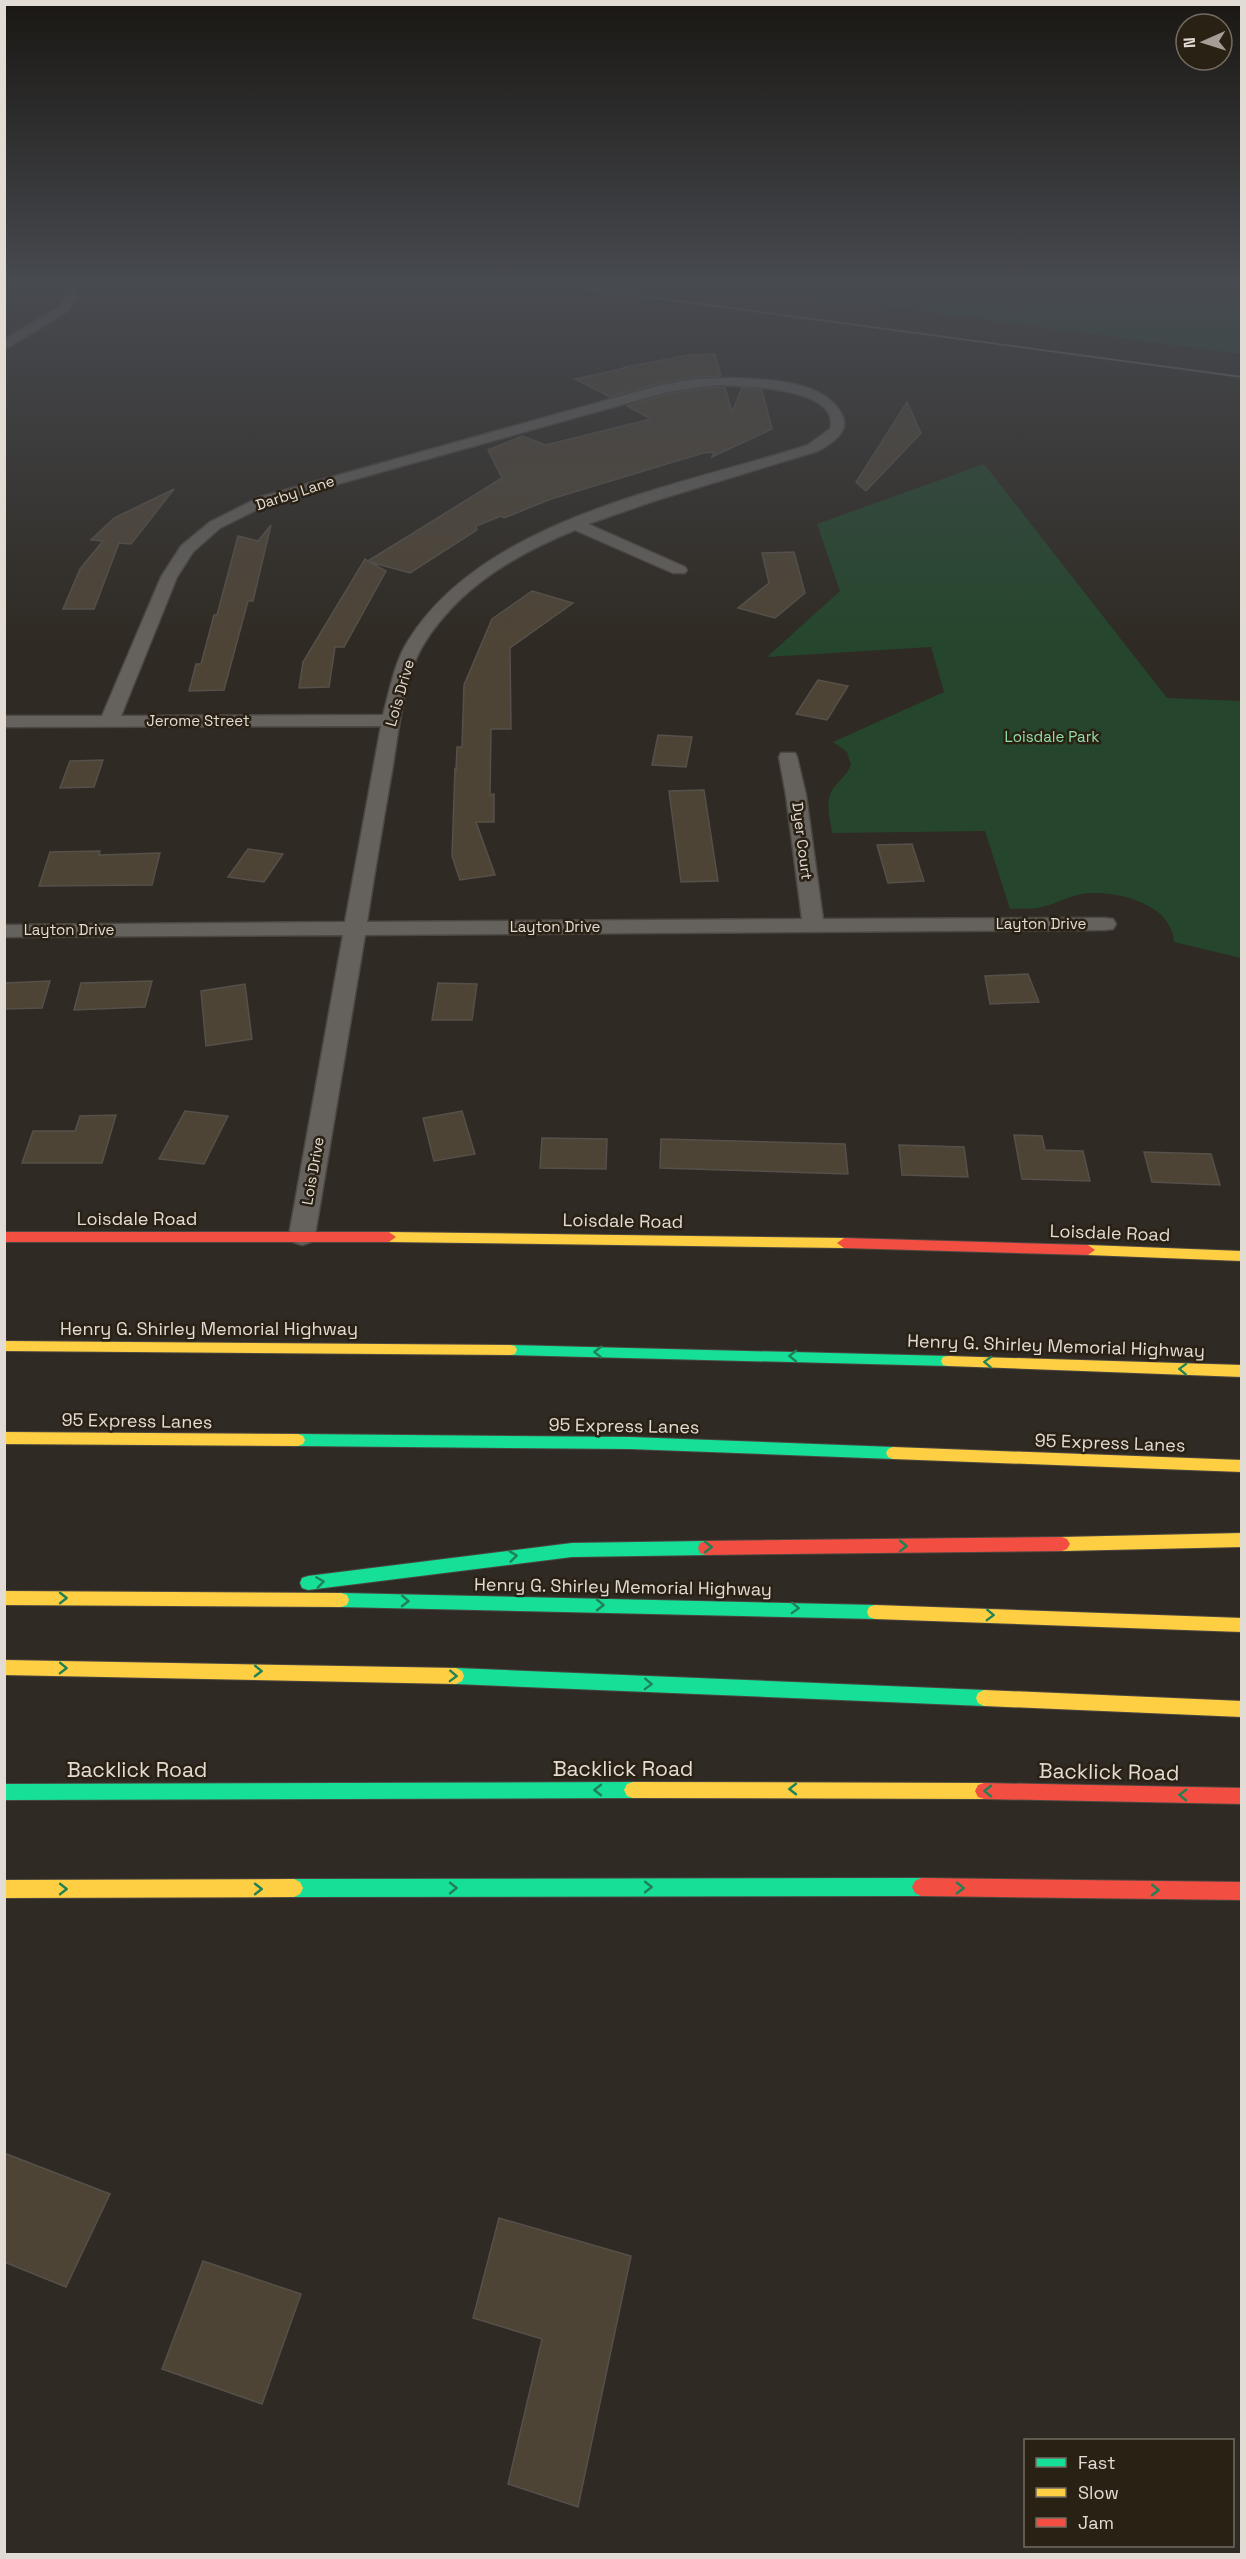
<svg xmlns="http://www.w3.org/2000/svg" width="1246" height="2559" viewBox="0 0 1246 2559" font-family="'Space Grotesk',sans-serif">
<rect width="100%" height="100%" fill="#2f2a23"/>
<path fill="#25462d" d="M748,287H1241V354L803,295Z
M984,464L1167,698L1241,701V958L1174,942C1172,905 1122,892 1091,893C1073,893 1059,903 1042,907C1032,910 1020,908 1010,909L985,831L832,833C830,817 823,798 836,785C842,778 847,774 851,765L847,752L833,742L944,692L931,647L767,657L840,591L817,524Z"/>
<path fill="#4e4436" stroke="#55504a" stroke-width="1.5" d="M715,354L721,376L698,377L660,383L610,397L575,379L626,368L624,367L689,355Z
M716,387L725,388L732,412L742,388L762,390L772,429L712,457L714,452L703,453L551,499L504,518L501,516L476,526L477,530L410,573L370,562L386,571L344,647H335L329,687L299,688L303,662L365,559L368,561L502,478L488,450L522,436L546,445L651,419L627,406L667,394Z
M907,402L921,433L866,491L856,482Z
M174,489L131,544L119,543L94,609H63L80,569L103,541L91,540L114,518Z
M271,525L253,601H248L224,690L189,691L196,664H201L214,615H217L238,536L258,541Z
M794,552L805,593L775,618L738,608L769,583L762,553Z
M532,591L573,603L510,648L511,729H491L490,795L494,794V822H476L495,875L460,880L452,856L455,768L456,770L457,747H462L464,685L492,619Z
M818,680L848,686L827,720L796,714Z
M658,735L692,737L686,767L652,765Z
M103,760L94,787L60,788L70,761Z
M704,790L718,881L681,882L669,791Z
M912,844L924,881L888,883L877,845Z
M248,849L283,854L264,882L228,877Z
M100,851L99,855L160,853L152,885L39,886L50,852Z
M1028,974L1039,1002L990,1004L985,976Z
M50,981L42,1008L4,1009V983Z
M152,981L145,1007L74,1010L81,983Z
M438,983L477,984L472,1020H432Z
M245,984L252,1039L206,1046L201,991Z
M185,1111L228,1116L204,1164L159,1159Z
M462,1111L475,1154L434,1161L423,1118Z
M116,1115L102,1163H22L33,1131H75L80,1116Z
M1014,1135L1042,1136L1045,1150L1083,1151L1090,1181L1022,1179Z
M542,1138L607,1139L606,1169L540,1168Z
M661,1139L845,1144L848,1174L660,1168Z
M899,1145L964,1147L968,1177L902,1175Z
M1144,1152L1211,1154L1220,1185L1152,1182Z
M4,2153L110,2194L66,2287L4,2262Z
M499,2218L631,2256L578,2507L508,2484L542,2339L473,2318Z
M203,2261L301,2294L262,2404L162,2369Z"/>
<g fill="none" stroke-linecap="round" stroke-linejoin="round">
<defs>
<path id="street" d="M61,287H73L78,295L68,311L4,350V340L60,306L66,295Z
M735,378C769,380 822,380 841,413C852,431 832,443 818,451L657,500L588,524L685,567L687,570L685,573H673L575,530C516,554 460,587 425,642C404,674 399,728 393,765C384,817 375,870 367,922L802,919L786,795L779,757L781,753H795L797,757L806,795L823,919L1105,918L1113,919L1116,924L1113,929L1105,930L365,935L315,1235L311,1242L302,1245L293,1242L289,1235L343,935L4,937V925L345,922L381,726L4,727V716H102L161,577L181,546L210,522L260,497L661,385L698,379ZM716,385C740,386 842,387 830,429L808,445C678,487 485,517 408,641C394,663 390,690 383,715L121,716L177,577L193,552L220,528L270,503L667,392Z"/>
<path id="fast" d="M510,1345L948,1356L953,1357L955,1361L953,1365L948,1366L510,1355L505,1354L503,1350L505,1346Z
M298,1434L630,1437L893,1447L898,1449L900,1453L898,1457L893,1459L630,1449L298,1446L293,1444L291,1440L293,1436Z
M706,1541L712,1543L714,1548L712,1553L706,1555L572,1557L308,1590L302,1588L300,1583L302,1578L308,1576L572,1543Z
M341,1593L875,1605L881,1607L883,1612L881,1617L875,1619L341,1607L335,1605L333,1600L335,1595Z
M456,1668L984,1690L990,1693L992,1698L990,1703L984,1706L456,1684L450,1681L448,1676L450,1671Z
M633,1782L639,1784L642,1790L639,1796L633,1798L4,1800V1784Z
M921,1878L927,1881L930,1887L927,1893L921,1896L294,1897L288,1894L285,1888L288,1882L294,1879Z"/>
<path id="slow" d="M389,1232L844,1238L851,1243L844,1248L389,1242L382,1237Z
M1088,1245L1242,1251V1261L1088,1255L1081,1250Z
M4,1341L510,1345L515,1346L517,1350L515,1354L510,1355L4,1351Z
M948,1356L1242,1365V1377L948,1366L943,1365L941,1361L943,1357Z
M4,1432L298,1434L303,1436L305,1440L303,1444L298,1446L4,1444Z
M893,1447L1242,1460V1472L893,1459L888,1457L886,1453L888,1449Z
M1242,1533V1547L1062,1551L1057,1549L1054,1544L1057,1539L1062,1537Z
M4,1591L341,1593L347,1595L349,1600L347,1605L341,1607L4,1605Z
M875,1605L1242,1618V1632L875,1619L869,1617L867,1612L869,1607Z
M4,1660L456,1668L462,1671L464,1676L462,1681L456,1684L4,1675Z
M984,1690L1242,1701V1717L984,1706L978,1703L976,1698L978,1693Z
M633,1782L984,1783L990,1785L993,1791L990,1797L984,1799L633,1798L627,1796L624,1790L627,1784Z
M294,1879L300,1882L303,1888L300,1894L294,1897L4,1898V1880Z"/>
<path id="jam" d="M4,1232H389L396,1237L389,1242H4Z
M844,1238L1088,1245L1095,1250L1088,1255L844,1248L837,1243Z
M1062,1537L1067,1539L1070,1544L1067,1549L1062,1551L706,1555L700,1553L698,1548L700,1543L706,1541Z
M984,1783L1242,1788V1804L984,1799L978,1797L975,1791L978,1785Z
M921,1878L1242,1882V1900L921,1896L915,1893L912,1887L915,1881Z"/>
</defs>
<use href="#street" stroke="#4c4741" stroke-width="3"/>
<use href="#fast" stroke="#4c4741" stroke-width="2"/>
<use href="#slow" stroke="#4c4741" stroke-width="2"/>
<use href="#jam" stroke="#4c4741" stroke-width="2"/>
<use href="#street" fill="#65615c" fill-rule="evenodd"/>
<use href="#fast" fill="#16e098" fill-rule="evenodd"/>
<use href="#slow" fill="#ffcf43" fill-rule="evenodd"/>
<use href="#jam" fill="#f24e42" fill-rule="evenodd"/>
<path stroke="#6b6863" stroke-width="2" d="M575,287L1242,377"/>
</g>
<defs><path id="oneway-chevron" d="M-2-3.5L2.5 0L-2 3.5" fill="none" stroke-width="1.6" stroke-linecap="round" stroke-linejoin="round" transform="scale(1.5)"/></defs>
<g stroke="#208056">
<use href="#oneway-chevron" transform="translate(598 1352) rotate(-179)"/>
<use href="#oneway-chevron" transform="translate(793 1356) rotate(-179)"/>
<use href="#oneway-chevron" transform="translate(988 1362) rotate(-178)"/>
<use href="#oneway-chevron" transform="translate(1183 1369) rotate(-178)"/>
<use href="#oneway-chevron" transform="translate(903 1546)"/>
<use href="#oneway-chevron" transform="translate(708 1547)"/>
<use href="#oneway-chevron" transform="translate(513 1556) rotate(-7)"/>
<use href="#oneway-chevron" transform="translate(320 1582) rotate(-8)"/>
<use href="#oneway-chevron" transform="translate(63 1598)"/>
<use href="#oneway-chevron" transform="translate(405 1601) rotate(1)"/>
<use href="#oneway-chevron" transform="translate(600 1605) rotate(1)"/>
<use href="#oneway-chevron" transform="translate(795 1608) rotate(2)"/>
<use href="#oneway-chevron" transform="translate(990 1615) rotate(2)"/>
<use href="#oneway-chevron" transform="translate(63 1668) rotate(1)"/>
<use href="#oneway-chevron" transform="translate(258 1671) rotate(1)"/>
<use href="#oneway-chevron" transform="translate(453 1676) rotate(2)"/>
<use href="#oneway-chevron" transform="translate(648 1684) rotate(2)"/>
<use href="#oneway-chevron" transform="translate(793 1789) rotate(180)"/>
<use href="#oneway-chevron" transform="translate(598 1790) rotate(180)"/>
<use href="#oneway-chevron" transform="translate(988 1791) rotate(-179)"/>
<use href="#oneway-chevron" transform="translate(1183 1795) rotate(-179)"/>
<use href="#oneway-chevron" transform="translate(648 1887)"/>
<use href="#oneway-chevron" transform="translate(453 1888)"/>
<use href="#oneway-chevron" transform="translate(960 1888) rotate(1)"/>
<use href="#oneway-chevron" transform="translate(63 1889)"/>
<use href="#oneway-chevron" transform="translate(258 1889)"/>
<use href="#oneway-chevron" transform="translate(1155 1890) rotate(1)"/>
</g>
<linearGradient id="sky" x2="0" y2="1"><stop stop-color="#1a1713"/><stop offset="0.44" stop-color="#474a50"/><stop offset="1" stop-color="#474a50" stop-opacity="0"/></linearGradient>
<rect width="1246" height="645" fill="url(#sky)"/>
<g text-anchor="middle" stroke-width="5" stroke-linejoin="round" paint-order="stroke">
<g font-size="15" fill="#e3dcd4" stroke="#2a2115">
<text transform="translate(295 493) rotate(-18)" y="5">Darby Lane</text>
<text transform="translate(400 693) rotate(-74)" y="5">Lois Drive</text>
<text x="198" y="726">Jerome Street</text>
<text transform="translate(802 841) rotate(83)" y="5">Dyer Court</text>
<text x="1041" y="929">Layton Drive</text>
<text x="555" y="932">Layton Drive</text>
<text x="69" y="935">Layton Drive</text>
<text transform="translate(313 1171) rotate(-80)" y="5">Lois Drive</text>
</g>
<g font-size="15" fill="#90e0a6" stroke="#2a2115">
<text x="1052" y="742">Loisdale Park</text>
</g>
<g font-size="18" fill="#e3dcd4" stroke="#2a2115">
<text x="137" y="1225">Loisdale Road</text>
<text transform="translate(623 1221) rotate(1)" y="6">Loisdale Road</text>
<text transform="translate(1110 1233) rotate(2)" y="6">Loisdale Road</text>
<text x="209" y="1335">Henry G. Shirley Memorial Highway</text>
<text transform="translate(1056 1346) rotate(2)" y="6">Henry G. Shirley Memorial Highway</text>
<text transform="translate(137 1421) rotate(1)" y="6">95 Express Lanes</text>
<text transform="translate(624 1426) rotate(1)" y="6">95 Express Lanes</text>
<text transform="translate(1110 1443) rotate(2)" y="6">95 Express Lanes</text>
<text transform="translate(623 1587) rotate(1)" y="6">Henry G. Shirley Memorial Highway</text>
</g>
<g font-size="21" fill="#e3dcd4" stroke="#2a2115">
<text x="623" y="1776">Backlick Road</text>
<text x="137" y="1777">Backlick Road</text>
<text transform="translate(1109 1772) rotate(1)" y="7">Backlick Road</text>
</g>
</g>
<rect width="1246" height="2559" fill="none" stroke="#e3dcd4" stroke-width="12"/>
<rect x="1024" y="2439" width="210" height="108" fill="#2a2115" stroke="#746c61" stroke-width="1.5"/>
<rect x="1036" y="2458" width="30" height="9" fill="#16e098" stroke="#746c61" stroke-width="1.5"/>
<text x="1078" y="2469" font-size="18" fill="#e3dcd4">Fast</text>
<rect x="1036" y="2488" width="30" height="9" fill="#ffcf43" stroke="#746c61" stroke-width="1.5"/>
<text x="1078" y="2499" font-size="18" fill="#e3dcd4">Slow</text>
<rect x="1036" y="2518" width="30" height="9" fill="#f24e42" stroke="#746c61" stroke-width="1.5"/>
<text x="1078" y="2529" font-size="18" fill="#e3dcd4">Jam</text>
<g transform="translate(1204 42) rotate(267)"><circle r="28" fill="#2a2115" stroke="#746c61" stroke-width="1.5"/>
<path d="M0-4.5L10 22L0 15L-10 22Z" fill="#a49e96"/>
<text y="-9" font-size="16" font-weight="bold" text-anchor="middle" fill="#e3dcd4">N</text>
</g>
</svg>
